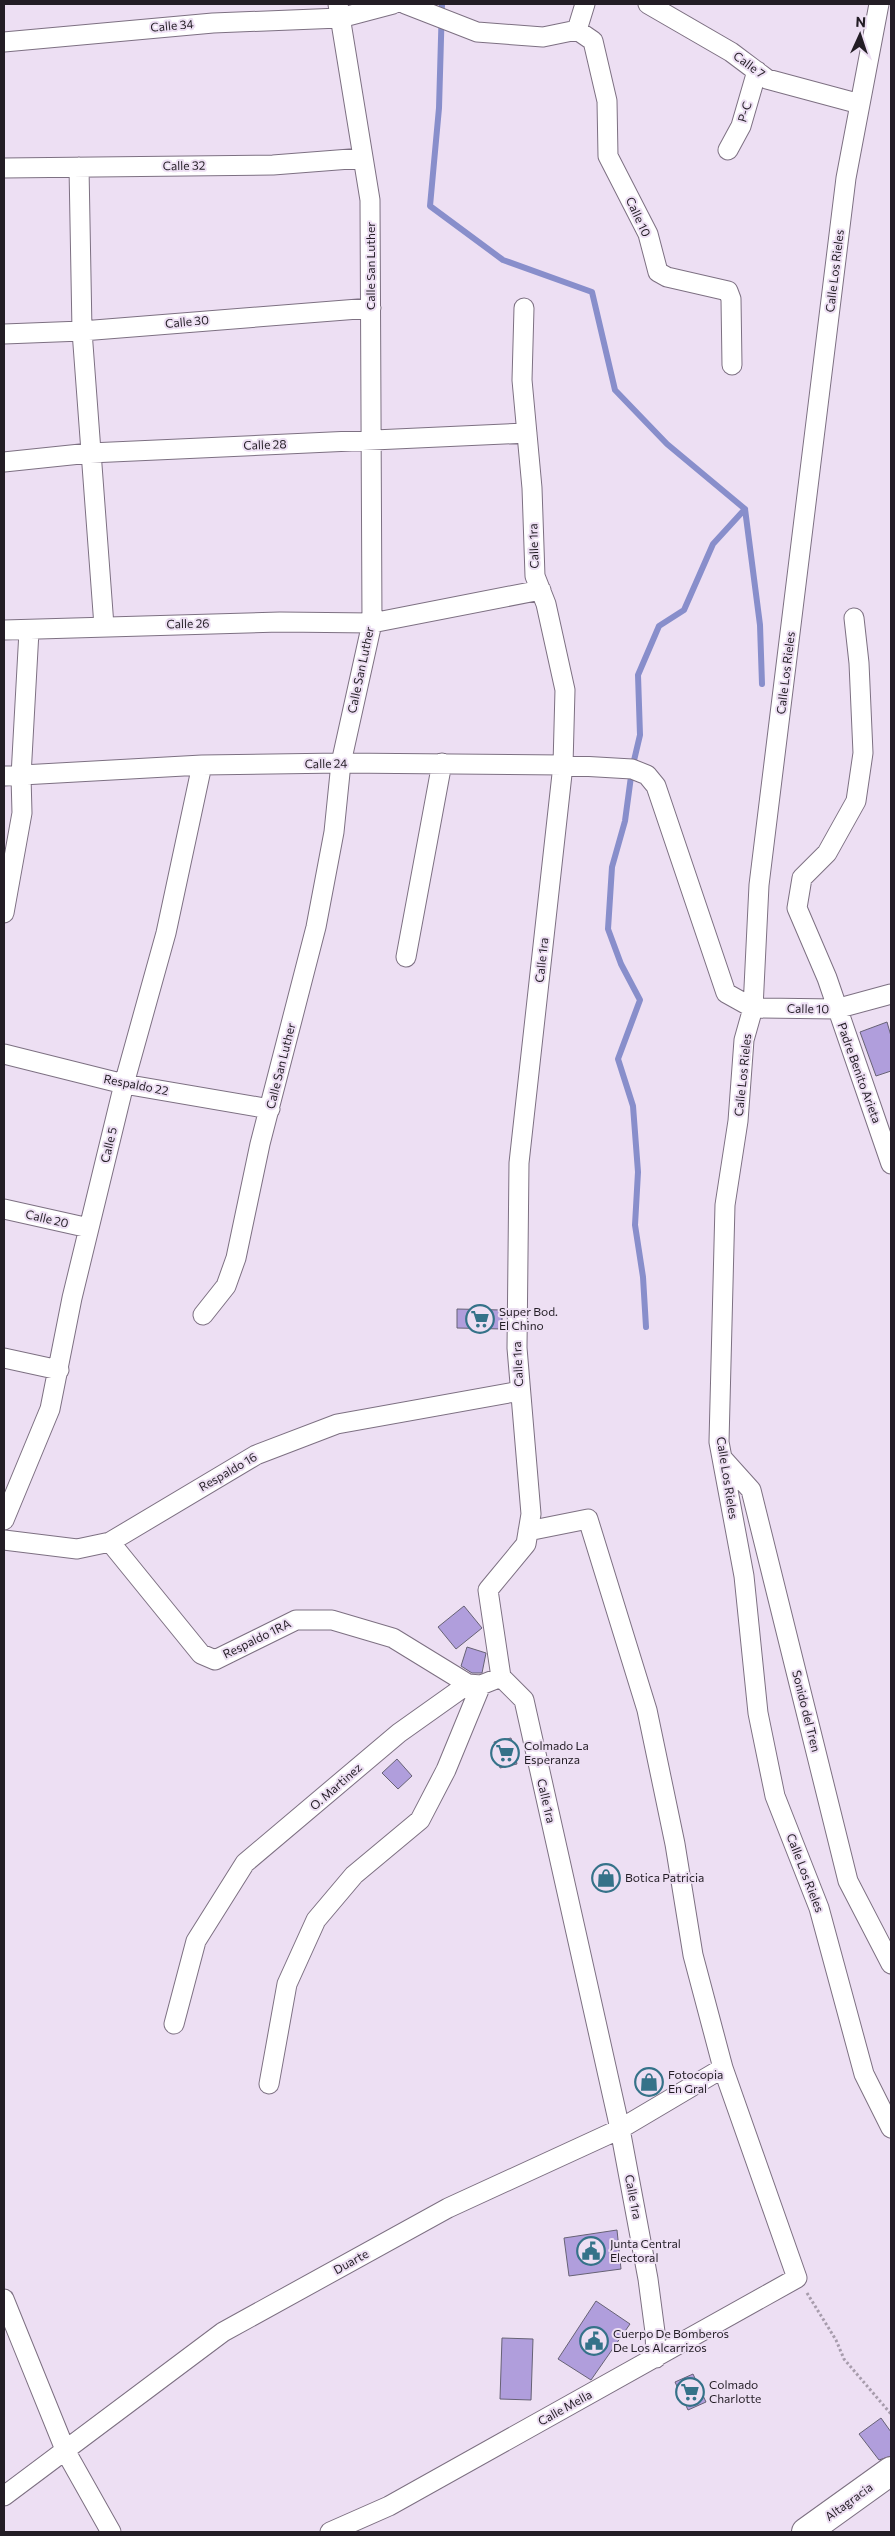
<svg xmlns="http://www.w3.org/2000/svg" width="895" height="2536" viewBox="0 0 895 2536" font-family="Commissioner,sans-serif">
<rect width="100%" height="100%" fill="#eddff3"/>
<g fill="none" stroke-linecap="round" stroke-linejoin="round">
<path stroke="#888ecb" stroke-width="6" d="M442,4L439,108L430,206L503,260L592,292L615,390L667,444L745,509L760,625L762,684
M646,1327L643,1277L635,1225L638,1172L633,1106L618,1059L640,1000L621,964L608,929L612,867L625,821L632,769L640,735L638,675L659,626L684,610L713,544L745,509"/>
</g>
<path fill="#b09edc" stroke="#676275" d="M887,1022L891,1036V1071L876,1076L860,1032Z
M457,1309L502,1310V1329L457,1328Z
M464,1606L482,1628L456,1649L438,1627Z
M467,1647L486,1653L482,1673H472L461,1666Z
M511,1738L517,1764L500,1768L494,1742Z
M397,1759L412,1776L398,1789L382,1773Z
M617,2230L621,2269L569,2276L564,2238Z
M596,2301L630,2324L591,2380L558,2359Z
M502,2338L533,2339L531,2400L500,2399Z
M693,2374L706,2402L688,2410L675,2382Z
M881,2418L891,2432V2456L879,2460L859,2434Z"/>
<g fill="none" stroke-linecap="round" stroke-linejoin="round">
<defs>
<path id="street" d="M405,4L477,32L543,37L577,30
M648,4L731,52L767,79L860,104
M879,4L846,178L759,885L753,1008L744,1040L738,1121L725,1205L719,1442L744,1576L758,1713L775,1796L819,1908L864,2074L891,2128
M577,30L593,41L607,101L608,156L648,234L658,272L667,277L728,291L731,299L732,365
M577,30L585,4
M4,42L213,23L340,18L393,4
M728,150L741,126L757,71
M79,167L82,331L104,626
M4,168L273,165L363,158
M524,308L522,380L532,488L535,576L546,604L565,690L563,765L519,1163L517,1348L531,1514L526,1544L488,1590L501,1677L524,1700L620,2129L648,2279L655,2332L656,2358
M4,334L82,331L371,308
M4,462L90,453L527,433
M854,618L859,663L863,753L856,801L827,853L802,878L797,908L827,978L891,1164
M4,630L280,622L372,623L541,590
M4,776L202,765L341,763L563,765L632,769L647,775L656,786L726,993L753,1008L836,1009L891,994
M4,913L22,813L21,776L29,631
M406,957L442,763
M4,1054L124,1084L270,1109
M4,1209L89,1228
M203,1315L226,1286L236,1258L260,1144L316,927L334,832L341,763L372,623L370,200L338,4
M4,1358L59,1370
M724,1460L751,1490L848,1881L891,1964
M4,1520L50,1409L72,1298L124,1084L166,933L202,765
M4,1540L77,1549L110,1542L256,1455L337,1424L520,1391
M110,1542L201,1654L215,1660L296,1620H332L393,1638L468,1684L481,1685L501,1677
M174,2024L196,1941L245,1863L399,1733L468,1684
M269,2084L287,1984L316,1920L354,1875L420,1820L446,1770L481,1685
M4,2299L66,2452L111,2532
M4,2496L223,2332L448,2208L620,2129L723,2068
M330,2532L389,2506L797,2278L723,2068L693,1955L675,1844L647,1710L588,1519L528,1531"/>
<path id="secondary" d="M806,2532L891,2471"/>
</defs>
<use href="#street" stroke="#7d7082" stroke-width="21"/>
<use href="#secondary" stroke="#7d7082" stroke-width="30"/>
<path stroke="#a79cac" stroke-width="3" stroke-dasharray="2.5 2.5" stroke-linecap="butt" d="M807,2293L836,2340L844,2359L891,2414"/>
<use href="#street" stroke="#fff" stroke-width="19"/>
<use href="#secondary" stroke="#fff" stroke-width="28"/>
</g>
<defs>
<symbol id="supermarket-ring" viewBox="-11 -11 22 22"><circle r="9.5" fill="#eddff3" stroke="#357289" stroke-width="1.5"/><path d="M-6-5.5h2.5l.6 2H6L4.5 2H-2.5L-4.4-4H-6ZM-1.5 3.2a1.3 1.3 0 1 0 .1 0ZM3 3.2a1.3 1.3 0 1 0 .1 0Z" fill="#357289"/></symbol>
<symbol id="shop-ring" viewBox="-11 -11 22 22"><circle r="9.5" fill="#eddff3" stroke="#357289" stroke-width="1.5"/><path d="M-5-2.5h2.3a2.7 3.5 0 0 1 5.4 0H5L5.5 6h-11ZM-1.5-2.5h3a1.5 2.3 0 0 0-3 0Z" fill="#357289"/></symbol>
<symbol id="civic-ring" viewBox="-11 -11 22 22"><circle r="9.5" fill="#eddff3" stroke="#357289" stroke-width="1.5"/><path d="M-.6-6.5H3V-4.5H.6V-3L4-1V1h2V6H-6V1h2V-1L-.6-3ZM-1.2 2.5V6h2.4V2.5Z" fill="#357289"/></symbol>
</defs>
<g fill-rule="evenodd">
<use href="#supermarket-ring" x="464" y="1303" width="32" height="32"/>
<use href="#supermarket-ring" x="489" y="1737" width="32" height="32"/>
<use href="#shop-ring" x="590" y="1862" width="32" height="32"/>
<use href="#shop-ring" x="633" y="2066" width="32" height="32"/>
<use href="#civic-ring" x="575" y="2235" width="32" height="32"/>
<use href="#civic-ring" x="578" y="2325" width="32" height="32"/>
<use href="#supermarket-ring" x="674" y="2376" width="32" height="32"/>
</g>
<g text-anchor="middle" stroke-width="4" stroke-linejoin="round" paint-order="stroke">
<g font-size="12" fill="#231d25" stroke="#eddff3">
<text transform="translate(172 26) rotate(-5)" y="4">Calle 34</text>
<text transform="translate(749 65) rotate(36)" y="4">Calle 7</text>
<text transform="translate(745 112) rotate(-73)" y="4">P-C</text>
<text transform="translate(184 166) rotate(-1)" y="4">Calle 32</text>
<text transform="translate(638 217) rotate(65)" y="4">Calle 10</text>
<text transform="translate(371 266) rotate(-90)" y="4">Calle San Luther</text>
<text transform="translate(835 271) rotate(-83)" y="4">Calle Los Rieles</text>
<text transform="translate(187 322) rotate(-5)" y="4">Calle 30</text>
<text transform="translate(265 445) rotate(-2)" y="4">Calle 28</text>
<text transform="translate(534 546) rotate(-92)" y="4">Calle 1ra</text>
<text transform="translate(188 624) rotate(-1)" y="4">Calle 26</text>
<text transform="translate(361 670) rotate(-78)" y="4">Calle San Luther</text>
<text transform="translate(786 673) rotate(-83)" y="4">Calle Los Rieles</text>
<text transform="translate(326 764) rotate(-1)" y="4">Calle 24</text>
<text transform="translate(542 960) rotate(-84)" y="4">Calle 1ra</text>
<text transform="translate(808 1009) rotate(1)" y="4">Calle 10</text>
<text transform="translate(281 1066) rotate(-76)" y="4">Calle San Luther</text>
<text transform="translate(859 1073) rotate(70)" y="4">Padre Benito Arieta</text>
<text transform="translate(743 1075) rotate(-84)" y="4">Calle Los Rieles</text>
<text transform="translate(136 1085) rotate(11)" y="4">Respaldo 22</text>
<text transform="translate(109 1145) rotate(-77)" y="4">Calle 5</text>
<text transform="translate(47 1219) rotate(13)" y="4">Calle 20</text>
<text transform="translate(518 1364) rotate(-93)" y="4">Calle 1ra</text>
<text transform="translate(228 1472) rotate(-30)" y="4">Respaldo 16</text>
<text transform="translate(727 1478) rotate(81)" y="4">Calle Los Rieles</text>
<text transform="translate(257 1639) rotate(-26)" y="4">Respaldo 1RA</text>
<text transform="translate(806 1711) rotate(76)" y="4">Sonido del Tren</text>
<text transform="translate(336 1787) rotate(-41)" y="4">O. Martinez</text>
<text transform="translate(546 1801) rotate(77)" y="4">Calle 1ra</text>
<text transform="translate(805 1873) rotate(69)" y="4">Calle Los Rieles</text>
<text transform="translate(633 2197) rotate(79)" y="4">Calle 1ra</text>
<text transform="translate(351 2262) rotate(-29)" y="4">Duarte</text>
<text transform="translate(565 2408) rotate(-29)" y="4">Calle Mella</text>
<text transform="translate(849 2502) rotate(-36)" y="4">Altagracia</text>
</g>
<g font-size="12" fill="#231d25" stroke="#eddff3" text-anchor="start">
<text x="499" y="1316">Super Bod.<tspan x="499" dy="14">El Chino</tspan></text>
<text x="524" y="1750">Colmado La<tspan x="524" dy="14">Esperanza</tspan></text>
<text x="625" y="1882">Botica Patricia</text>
<text x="668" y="2079">Fotocopia<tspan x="668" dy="14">En Gral</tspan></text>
<text x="610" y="2248">Junta Central<tspan x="610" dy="14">Electoral</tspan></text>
<text x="613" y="2338">Cuerpo De Bomberos<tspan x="613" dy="14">De Los Alcarrizos</tspan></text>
<text x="709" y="2389">Colmado<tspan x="709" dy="14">Charlotte</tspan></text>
</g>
</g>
<rect width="895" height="2536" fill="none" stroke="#231d25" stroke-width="10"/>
<g transform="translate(860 35) rotate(3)" stroke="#eddff3" stroke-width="4" paint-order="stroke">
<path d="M0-4L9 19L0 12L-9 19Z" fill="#231d25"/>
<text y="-8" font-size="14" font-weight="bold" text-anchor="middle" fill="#231d25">N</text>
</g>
</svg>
